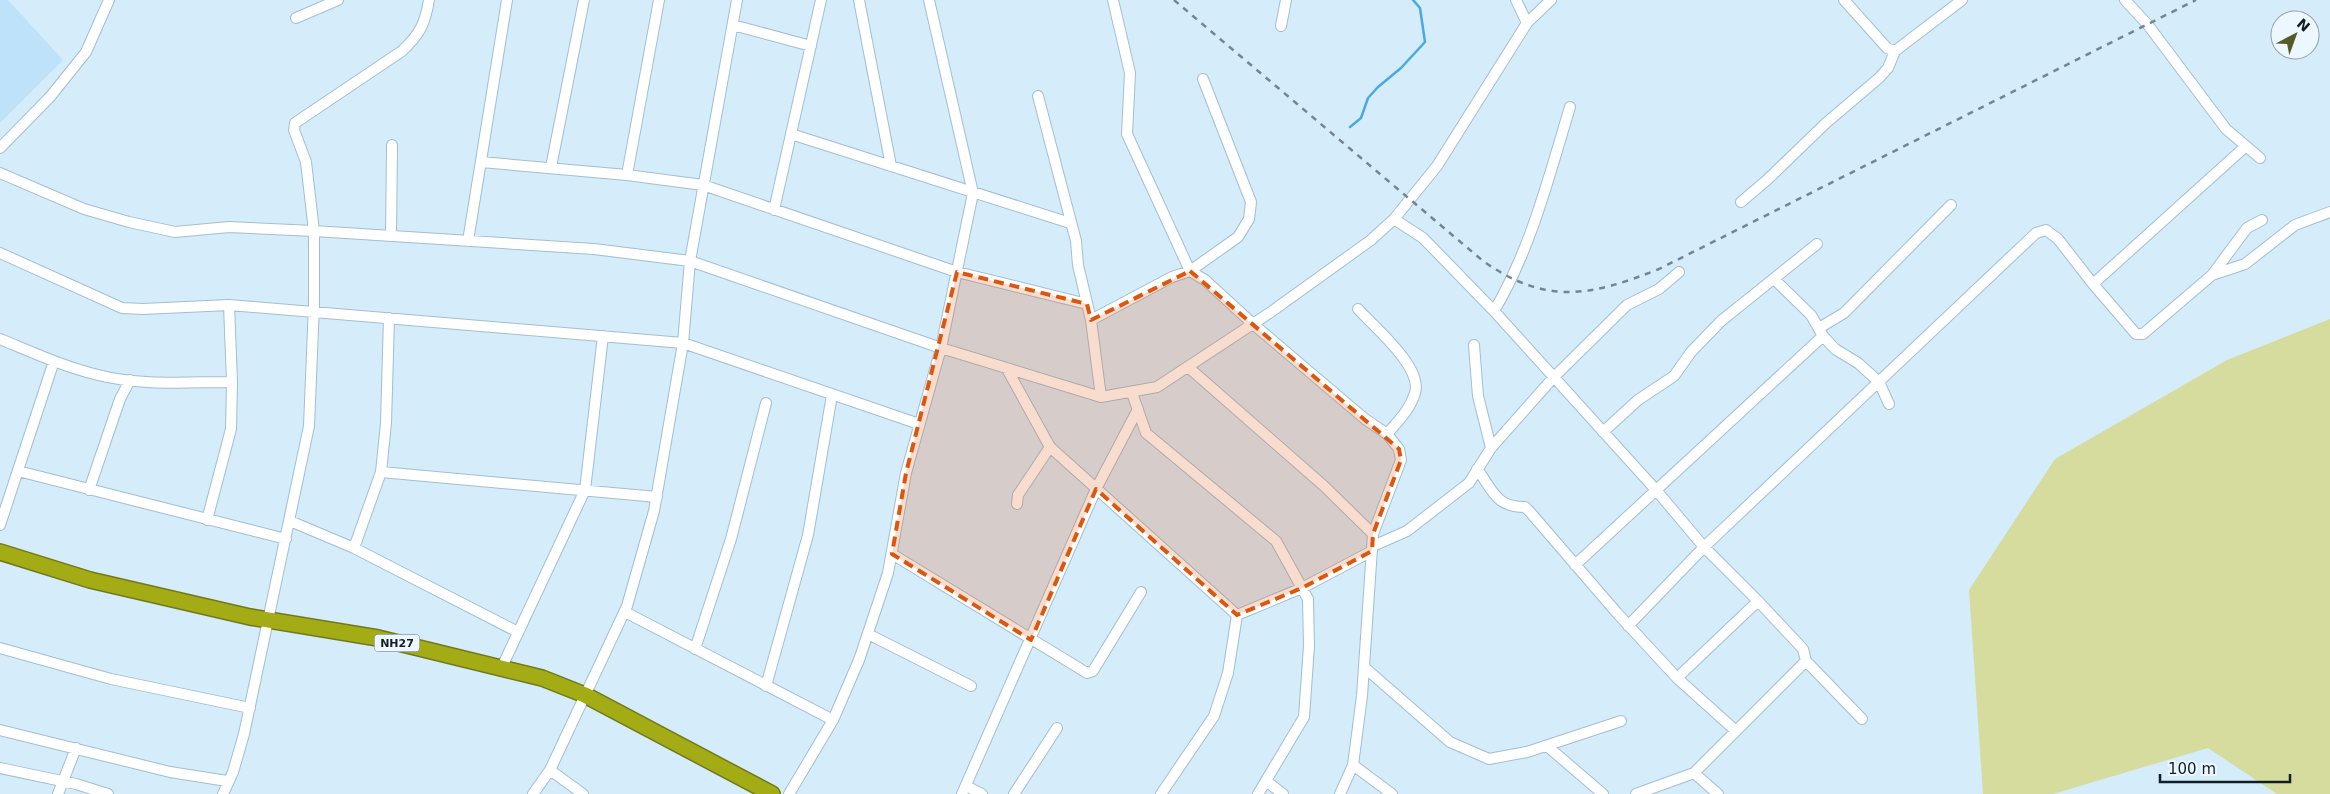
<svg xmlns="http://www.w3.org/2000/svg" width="2330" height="794" viewBox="0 0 2330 794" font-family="'DejaVu Sans',sans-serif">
<rect width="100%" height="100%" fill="#d5ecfb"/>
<path fill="#bee2f9" d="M0,0H8L63,60L0,123Z"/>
<path fill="#d5dc9e" d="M2330,319V794H2277L2208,748L2053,794H1983L1969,590L2055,459L2227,360Z"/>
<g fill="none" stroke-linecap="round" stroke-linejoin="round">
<path stroke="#4aa9df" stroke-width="2.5" d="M1350,127L1361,118L1368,98L1378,87L1401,68L1425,42L1420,8L1413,0"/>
<defs>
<path id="minor" d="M859,0L891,166
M1113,0L1130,73L1127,134L1190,271L1238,237L1249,219L1251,202L1203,79
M1516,0L1527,23
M1844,0L1887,48L1895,51L1962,0
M2125,0L2148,25L2226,129L2260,158
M296,18L338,0
M733,25L811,46
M1281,26L1286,0
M1038,96L1076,241L1078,265L1091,320L1101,397
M791,134L1070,223
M0,148L50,97L86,52L109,0
M481,162L627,175L703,185L957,272L1087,304
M551,167L584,0
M0,173L84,209L129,222L175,232L229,227L314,231L594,249L690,261L941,348L1101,397L1157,387L1271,312L1371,240L1394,219L1423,238L1494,311C1531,249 1549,176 1570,107
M627,175L659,0
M1741,202L1767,180L1826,123L1879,78L1888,68L1895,51
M774,210L821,0
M1394,219L1437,166L1527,23L1551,0
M391,236L392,145
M468,241L507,0
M0,253L122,308L143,309L229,305L683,343L919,424
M2212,275L2247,228L2262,220
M1774,279L1811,315L1823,336L1835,349L1858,363L1879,382L1889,404
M2093,284L2136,334H2143L2212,275L2245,264L2295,225L2330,212
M1358,309C1374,327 1423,367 1415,393C1410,410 1398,421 1387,434
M1494,311L1656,490L1704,547L1758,601L1803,649L1806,661L1862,719
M1091,320L1172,277L1190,271L1205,280L1253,324L1365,419L1387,434L1399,449L1401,460L1373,534L1362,696L1353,765L1340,794
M1819,328L1844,313L1951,205
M0,339C32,352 64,367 98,375C141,386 187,382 232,382
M1474,345L1478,396L1491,448
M1188,367L1324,486L1373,534
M1007,369L1050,447L1237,615L1228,673L1214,716L1161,794
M1132,393L1146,433L1276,541L1308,599L1309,646L1304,717L1258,794
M1603,432L1638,400L1674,376L1691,352L1721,321L1817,244
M1477,469C1493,490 1495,507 1525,507L1530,512L1617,613L1677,678L1736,731
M18,471L286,539
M381,472L657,497
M89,490L120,399L130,380
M1017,504L1018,495L1050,447
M207,520L231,429L232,382L229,305
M290,521L354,548L518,632
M0,525L54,361
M1373,546L1407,531L1469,483L1491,448L1553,378L1627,305L1659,289L1679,272
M354,548L381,472L386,423L389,318
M892,554L1087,673L1093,671L1141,592
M1575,565L1823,336
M625,612L833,720
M1237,615L1302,588L1372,551
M1628,626L1704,547L2036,233L2046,230L2058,239L2093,284L2246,146
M868,634L971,686
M0,648L111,679L250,708
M695,649L731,539L766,403
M1364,667L1450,742L1489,759L1527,752L1621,721
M501,669L585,490L603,336
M1677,678L1758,601
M766,686L808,535L832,395
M0,730L170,772L227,781
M1547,746L1603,794
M1353,765L1392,794
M0,768L76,784L108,794
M550,770L583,794
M1694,773L1718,794
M1266,781L1283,794
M966,786L982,794
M58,794L76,748
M223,794L233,772L244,734L309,426L314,304V231L306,162L294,130L295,123L402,51C420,34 425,24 429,0
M533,794L550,770L627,606L654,511L683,343L690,261L737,0
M789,794L833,720L859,660L888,573L906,473L941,348L973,193L929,0
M962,794L1096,489L1138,409
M1014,794L1057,728
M1636,794L1694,773L1806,661"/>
<path id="highway" d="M0,552L90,580L250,617L378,638L542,678L585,695L772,794"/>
</defs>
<use href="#minor" stroke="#a3bed1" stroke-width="12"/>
<use href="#highway" stroke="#71791a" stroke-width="18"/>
<use href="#minor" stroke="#fff" stroke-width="10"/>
<use href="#highway" stroke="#a3ab15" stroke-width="15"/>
<path stroke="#748590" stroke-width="2.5" stroke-dasharray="6 6" stroke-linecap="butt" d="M1174,0L1483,261C1547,306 1591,296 1659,269L2196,0"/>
</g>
<path fill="#dd560d" fill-opacity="0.2" stroke="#dd560d" stroke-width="4" stroke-dasharray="10 6" stroke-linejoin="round" d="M1190,271L1399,449L1401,460L1373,534L1372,551L1302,588L1237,615L1096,489L1031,640L892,554L906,473L957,272L1087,304L1091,320Z"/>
<g text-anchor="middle" stroke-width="5" stroke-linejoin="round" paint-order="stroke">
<rect fill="#ecf7ff" stroke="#545e66" stroke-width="1" x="374.5" y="634.5" width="45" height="17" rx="4"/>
<g font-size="11" font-weight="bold" fill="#131d24">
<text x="397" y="647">NH27</text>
</g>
</g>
<g transform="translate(2295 35) rotate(41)"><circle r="24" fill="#ecf7ff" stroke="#95a0a7"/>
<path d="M0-4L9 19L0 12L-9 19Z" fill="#555a27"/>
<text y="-8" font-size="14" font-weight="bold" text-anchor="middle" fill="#131d24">N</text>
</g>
<path d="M2160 774v8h130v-8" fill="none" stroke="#131d24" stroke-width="2.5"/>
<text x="2168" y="774" font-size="15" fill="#131d24" stroke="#ecf7ff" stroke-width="4" paint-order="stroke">100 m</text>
</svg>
